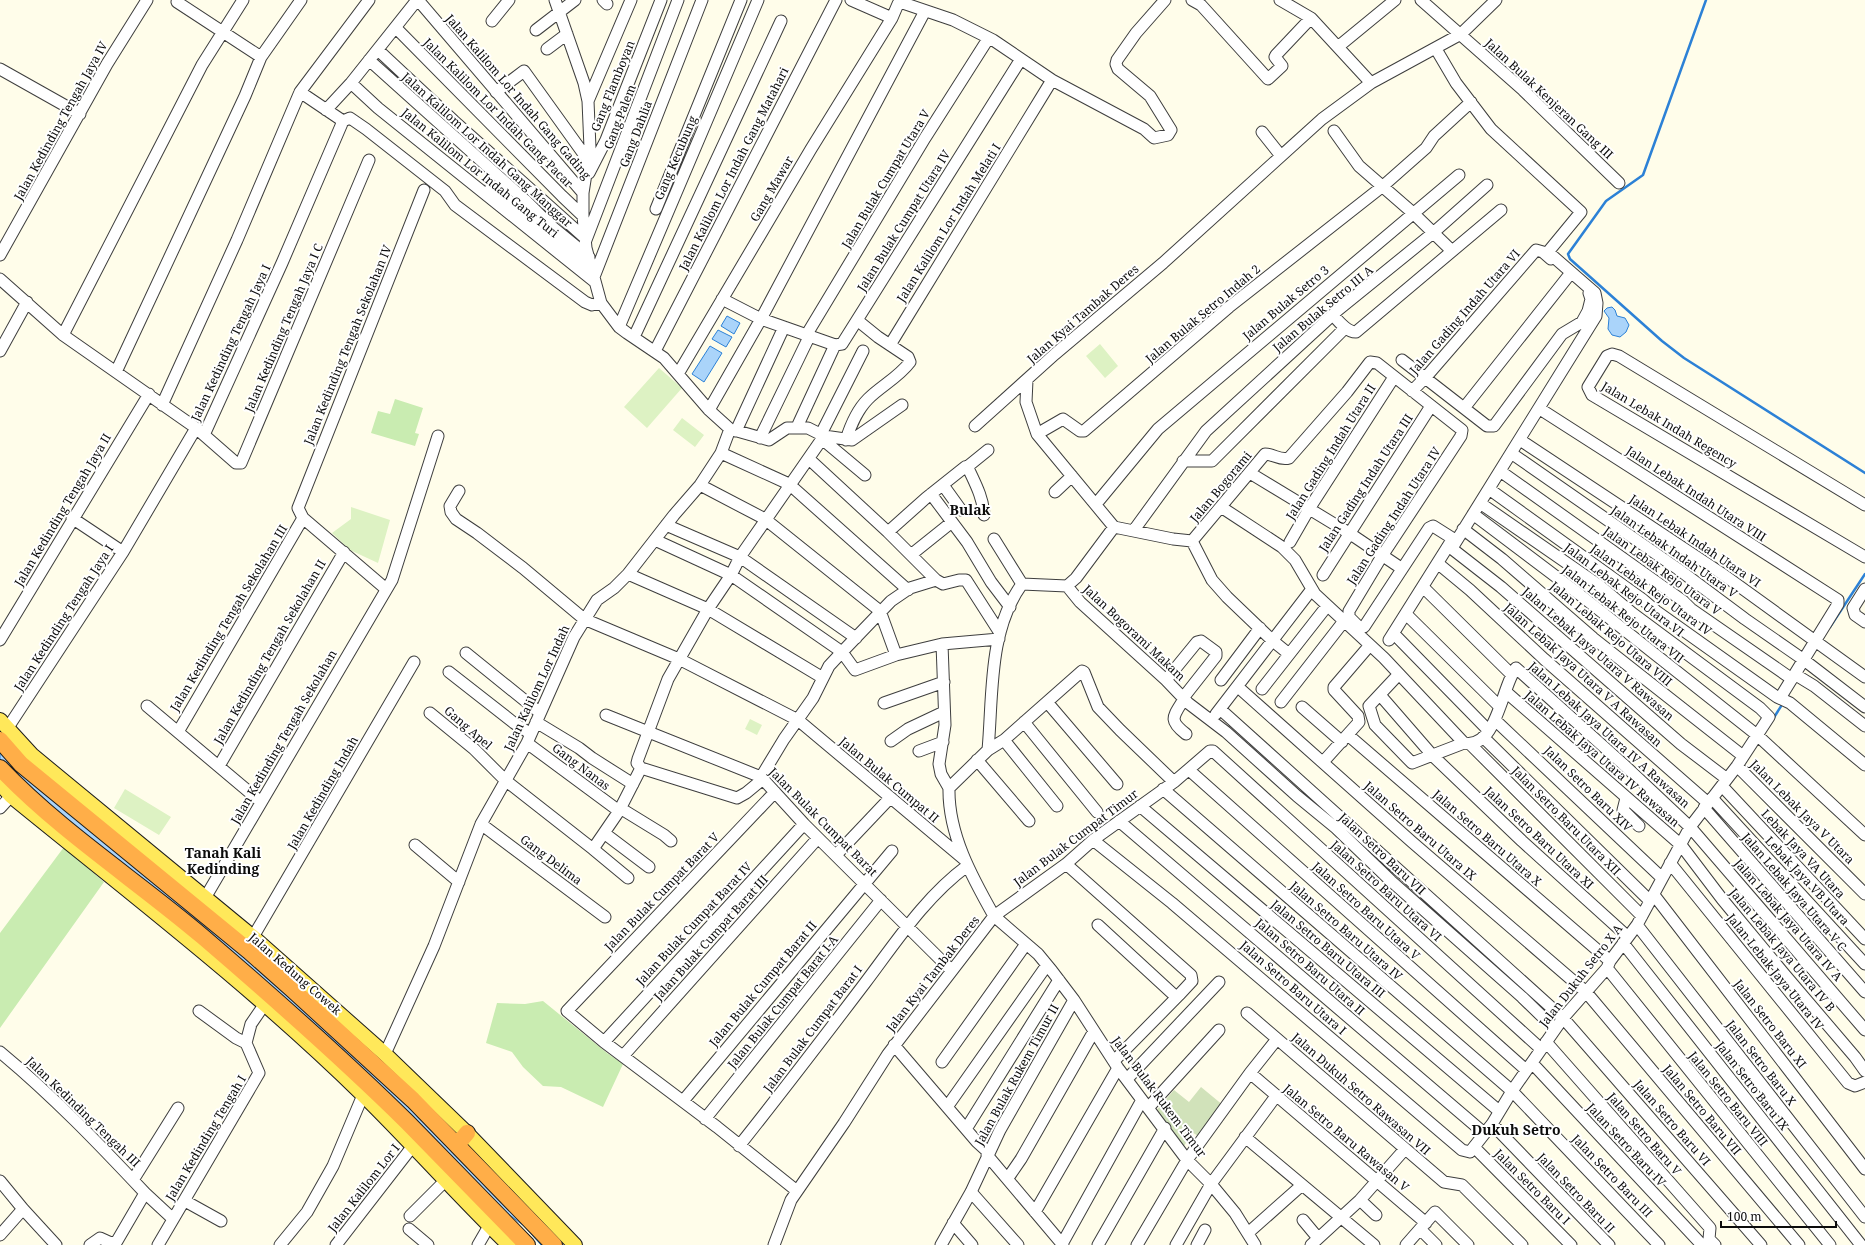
<svg xmlns="http://www.w3.org/2000/svg" width="1865" height="1245" viewBox="0 0 1865 1245" font-family="'Noto Serif',serif">
<rect width="100%" height="100%" fill="#fffdea"/>
<path fill="#c9ecb1" d="M395,399L423,408L415,433L419,434L415,446L371,433L378,411L390,414Z
M64,847L104,882L0,1028V933Z
M543,1001L607,1053L623,1064L603,1107L561,1087L543,1086L523,1067L512,1052L486,1043L497,1003L525,1004Z"/>
<path fill="#d1e2ba" d="M1201,1087L1224,1106L1201,1138L1192,1132L1183,1148L1155,1112L1174,1090L1189,1102Z"/>
<path fill="#ddf2c3" d="M1100,344L1118,366L1105,378L1086,356Z
M659,368L682,388L647,428L624,407Z
M682,418L704,435L695,447L673,430Z
M351,507L390,520L378,563L350,550L332,533L351,519Z
M750,719L762,725L757,735L745,729Z
M125,789L171,817L159,835L114,808Z"/>
<path fill="#aad4fa" stroke="#2c81d6" d="M1612,307L1615,310L1617,316L1625,318L1629,325L1626,332L1620,337L1612,335L1608,329L1609,318L1604,311L1607,308Z
M727,316L740,323L734,334L721,326Z
M718,330L732,337L726,347L712,339Z
M710,346L722,353L704,382L692,374Z
M0,747L331,1027L549,1245H541L524,1226L498,1206L437,1145L432,1136L325,1033L23,783L0,760Z"/>
<g fill="none" stroke-linecap="round" stroke-linejoin="round">
<path stroke="#2c81d6" stroke-width="2.5" d="M1706,0L1643,175L1606,201L1568,254L1570,259L1662,341L1684,358L1865,473
M1830,627L1865,574
M1773,719L1783,703"/>
<defs>
<path id="minor" d="M418,0L583,193
M555,0L584,83L588,101L590,148L583,193V216L586,248L601,303L619,327L627,333L664,358L709,410L730,429L769,440L787,428H808L824,436L852,440L902,405
M603,0L607,4
M851,0L892,18L898,4L900,2L953,20L993,40L1052,80L1144,129L1154,138L1168,135L1171,130L1150,96L1118,69L1116,64L1117,60L1136,33L1165,0
M1192,0L1201,5L1268,79L1282,66L1275,57L1276,55L1311,18
M1421,0L1523,90L1619,183
M177,2L261,57
M492,21L509,0
M396,28L562,196L583,216
M536,30L575,0
M1339,46L1395,0
M547,49L567,34
M1436,49L1456,83L1491,129L1581,212L1548,252L1595,293L1597,303L1596,316L1452,548
M378,50L454,121L585,238
M369,60L525,200L550,225L589,257
M0,69L80,114
M351,83L378,108L595,282
M1371,83L1461,34L1496,0
M300,92L343,121
M496,92L524,71L588,160
M588,101L631,0
M326,110L351,83L417,0
M343,121L350,118L366,129L445,191L455,205L585,302L592,305L601,303
M1334,131L1359,166L1413,213L1452,251
M1262,132L1281,156
M589,173L606,140L661,0
M491,186C525,213 556,243 591,268
M656,209L741,0
M586,240L678,0
M0,255L107,64L147,0
M594,277L702,0
M0,279L63,335L196,428
M722,299L761,319L835,345L842,344L1021,59
M1333,315C1339,322 1347,332 1356,332L1501,210
M619,327L758,0
M807,334L925,138L988,39
M63,335L202,65L243,0
M634,337L781,21
M890,345L1052,80
M0,351L27,302
M655,351L836,0
M1402,360L1487,426H1494L1562,334L1582,322L1588,311L1591,299L1589,293
M116,372L245,96L261,57L301,0
M678,374L811,149L892,18
M1412,391L1426,377L1536,250L1543,252L1551,259
M162,405L237,240L300,92L369,0
M1464,408L1570,274
M1540,409L1838,600V604L1780,698
M709,410L761,319L925,11
M975,426L1055,354L1163,263L1322,119L1371,83L1311,18L1280,0
M797,427L835,345
M736,431L784,327
M821,434L863,351
M1037,434L1063,419L1080,431H1084L1229,307L1383,186L1426,148L1434,136L1471,102
M204,435L282,263L343,121
M760,438L810,335
M822,439L865,475
M846,440C850,427 858,409 868,399C881,386 899,377 910,362L908,357L878,337L857,320
M1520,440L1721,573L1865,677
M721,453L789,484L908,590
M1511,453L1678,569L1745,619L1804,660L1865,707
M809,459L888,532L936,580L943,584L959,580H966L1000,633
M1183,461H1212L1345,328
M967,467L988,450
M1500,471L1683,601L1691,609L1792,679
M1250,473L1349,533L1401,568
M700,485L765,519L880,611L896,655
M943,485L961,510
M1489,489L1642,599L1656,611L1777,697L1790,703L1865,765
M459,491L450,506L451,512L456,519L477,533L523,568L584,619L679,659L798,720L965,860
M1055,492L1072,476
M931,494L967,542L991,582L1010,607
M1096,504L1158,429L1459,175
M1865,505L1619,356L1612,354L1607,356L1588,387L1592,395L1865,557
M1221,507L1282,547L1295,560L1315,594L1384,658L1464,743C1497,750 1502,685 1516,668L1623,764L1691,828L1865,1030
M1473,514L1579,594L1757,735L1865,835
M72,518L123,552
M666,525L740,557L856,638
M1114,527L1173,539L1192,541L1265,454C1274,454 1280,461 1289,458L1347,392L1370,362L1377,363L1462,430L1461,436L1382,556L1349,611V617L1359,627H1364L1429,528L1433,526L1452,538L1450,543L1389,640
M1463,529L1502,559L1593,638L1743,756
M1134,530L1206,431L1338,310L1433,233L1487,185
M888,532L926,498L965,467L969,470C976,485 983,498 984,515
M994,539L1022,584
M655,540L731,575L842,652L855,670L896,655L942,644L999,639
M1192,541L1212,580L1227,597L1273,641L1289,654
M1290,542L1309,509L1394,377
M1451,548L1501,587L1681,744L1727,779
M912,554L952,522
M1441,566L1470,590L1544,659L1708,803
M628,574L708,609L823,678
M1323,575L1431,406
M1067,586L1080,602L1166,680L1188,703L1226,732L1297,796L1336,828L1391,881L1522,997L1555,1029
M386,589L303,518L298,508L424,190
M1425,589L1511,674
M1865,589L1853,608L1855,615L1865,622
M1409,617L1500,707
M1397,637L1488,730
M0,640L149,394
M942,644L945,725L939,764L941,774L949,788
M466,653L539,712
M449,672L514,723L531,734
M1399,674L1369,706L1375,725L1412,763L1464,743
M1796,675L1814,686L1865,726
M1166,680L1197,642L1201,641L1216,652V656L1183,698
M1221,680L1260,628
M1238,687L1412,842L1586,992L1799,1245
M1262,689L1327,606
M1506,692L1681,845L1722,899L1785,975L1855,1057L1865,1071
M1380,695L1433,756L1522,841L1628,937
M1184,699C1173,717 1168,720 1186,734
M1047,702L1117,784
M1281,702L1344,621
M884,703L944,682
M147,706L261,802
M1302,707L1342,742
M1220,709L1563,1018L1761,1245
M430,713L474,749L505,780L593,849L628,878
M1216,714L1312,589
M606,715L761,777L804,824L951,970
M1495,720L1662,878
M536,722L579,748L592,758L633,784
M1024,722L1097,812
M7,729L123,552L196,428L236,463H241L369,160
M178,732L303,518
M1348,735L1610,961
M1483,737L1650,901
M1004,740L1057,806
M891,741L908,729L944,712
M527,743L619,811
M1470,744L1642,916
M988,750L1004,740L1082,671L1084,672L1098,707L1120,730L1174,782
M919,751L943,742
M977,760L1029,821
M1323,762L1359,722L1358,716L1334,690V687L1370,645
M219,766L344,552
M1737,766L1865,894
M1189,770L1526,1070
M761,777L784,739L813,698L829,666L842,652L891,601L910,588L936,580
M763,779L746,793L737,798L641,768L637,763L638,759L668,679L708,609L731,575L740,557L824,436
M1722,786L1865,939
M1163,789L1512,1091L1659,1245
M775,792L567,1011L604,1042L717,1127L797,1191
M1626,798L1623,810L1639,826
M1712,798L1865,964
M1140,806L1499,1111
M0,808L11,796
M620,808L664,835L671,841
M1704,808L1865,992
M1119,821L1484,1133
M481,824L605,917
M604,833L649,867
M1093,840L1172,903L1462,1150L1470,1152L1492,1124L1512,1091L1563,1018L1607,968L1610,961L1637,925L1690,827L1737,766L1769,717L1760,708L1632,613L1600,586L1480,503
M415,845L459,882
M593,849L619,811L641,768
M836,855L890,798
M1670,863L1848,1083L1855,1086L1865,1082
M1066,864L1191,975L1192,981L1179,995H1174L1098,925
M1654,895L1865,1169
M205,898L392,580L438,436
M1637,925L1865,1217
M253,937L414,662
M1623,943L1861,1245
M1607,968L1830,1245
M199,1011L236,1038L246,1043
M1247,1013L1444,1182L1462,1185L1522,1245
M604,1042L804,824
M1546,1042L1710,1228L1709,1239L1715,1245
M894,1045L977,1142L988,1152
M0,1052C52,1095 99,1144 145,1193
M385,1054L434,946L481,824L527,743L574,637L597,600L614,588L628,574L674,515L700,485L721,453L730,429
M623,1056L818,838
M1114,1061L1179,995
M942,1062L1026,944
M1532,1063L1702,1245
M1250,1073L1426,1223
M1127,1079L1219,982
M683,1101L892,851
M947,1107L1047,965
M1148,1108L1219,1030
M705,1119L881,900
M1492,1124L1609,1245
M966,1129L1059,980
M1245,1137L1374,1245
M739,1146C782,1092 824,1037 865,983C896,942 925,897 967,866
M1474,1147L1571,1245
M987,1155L1063,1245
M1008,1178L1021,1159L1094,1031
M133,1180L178,1108
M0,1181L23,1209L56,1245
M971,1192L1018,1245
M1360,1200L1376,1215
M185,1201L221,1221
M1035,1212L1118,1068
M410,1216L445,1181
M1303,1220L1318,1238
M953,1223L972,1245
M409,1229L428,1245
M1420,1229L1436,1245
M1248,1233L1302,1185
M0,1235L23,1209
M1062,1244L1142,1100
M90,1245L100,1238L111,1243L117,1241L145,1193L173,1219
M158,1245L259,1073L246,1043L251,1024L264,1005
M280,1245L307,1212L333,1166L363,1095
M336,1245L412,1147
M478,1245L489,1226
M774,1245L791,1200L844,1123L888,1054L994,916C972,877 948,834 949,788L988,750C993,695 988,631 1022,584L1067,586L1076,578L1114,527L1037,434L1026,402L1027,380
M941,1245L971,1192L1000,1130L1074,1000
M1098,1245L1165,1128
M1137,1245L1187,1160L1250,1073L1277,1039
M1176,1245L1211,1184L1276,1096
M1197,1245L1205,1230
M1255,1245L1235,1213L1211,1184L1187,1160L1118,1068L1074,1000L1052,971L1038,954L994,916L1066,864L1093,840L1174,782L1210,751H1213L1541,1049
M1311,1245L1360,1200L1405,1149
M1406,1245L1435,1212L1468,1245"/>
<path id="major" d="M0,720L32,755L253,937L385,1054L467,1133L575,1245
M0,784L11,796C130,893 253,987 363,1095C413,1144 459,1197 509,1245"/>
<path id="highway" d="M0,740L21,764L249,951L293,990L413,1100L554,1245
M0,768C61,832 136,880 203,937C273,997 342,1058 407,1122C447,1163 487,1204 527,1245
M457,1145L467,1133"/>
</defs>
<use href="#minor" stroke="#3e3e3e" stroke-width="13"/>
<use href="#major" stroke="#1c1c1c" stroke-width="16"/>
<use href="#highway" stroke="#1c1c1c" stroke-width="18"/>
<use href="#minor" stroke="#fff" stroke-width="11"/>
<use href="#major" stroke="#ffe85a" stroke-width="14"/>
<use href="#highway" stroke="#ffae48" stroke-width="16"/>
</g>
<g text-anchor="middle" stroke-width="4" stroke-linejoin="round" paint-order="stroke">
<g font-size="12" fill="#0b0b0b" stroke="#fff">
<text transform="translate(613 86) rotate(-68)" y="4">Gang Flamboyan</text>
<text transform="translate(518 97) rotate(49)" y="4">Jalan Kalilom Lor Indah Gang Gading</text>
<text transform="translate(1549 99) rotate(43)" y="4">Jalan Bulak Kenjeran Gang III</text>
<text transform="translate(498 113) rotate(45)" y="4">Jalan Kalilom Lor Indah Gang Pacar</text>
<text transform="translate(620 117) rotate(-69)" y="4">Gang Palem</text>
<text transform="translate(61 121) rotate(-61)" y="4">Jalan Kedinding Tengah Jaya IV</text>
<text transform="translate(636 134) rotate(-69)" y="4">Gang Dahlia</text>
<text transform="translate(487 150) rotate(42)" y="4">Jalan Kalilom Lor Indah Gang Manggar</text>
<text transform="translate(676 158) rotate(-67)" y="4">Gang Kecubung</text>
<text transform="translate(734 169) rotate(-63)" y="4">Jalan Kalilom Lor Indah Gang Matahari</text>
<text transform="translate(480 173) rotate(39)" y="4">Jalan Kalilom Lor Indah Gang Turi</text>
<text transform="translate(886 179) rotate(-59)" y="4">Jalan Bulak Cumpat Utara V</text>
<text transform="translate(772 189) rotate(-60)" y="4">Gang Mawar</text>
<text transform="translate(904 221) rotate(-58)" y="4">Jalan Bulak Cumpat Utara IV</text>
<text transform="translate(949 223) rotate(-58)" y="4">Jalan Kalilom Lor Indah Melati I</text>
<text transform="translate(1286 303) rotate(-40)" y="4">Jalan Bulak Setro 3</text>
<text transform="translate(1323 309) rotate(-40)" y="4">Jalan Bulak Setro III A</text>
<text transform="translate(1465 312) rotate(-49)" y="4">Jalan Gading Indah Utara VI</text>
<text transform="translate(1083 314) rotate(-41)" y="4">Jalan Kyai Tambak Deres</text>
<text transform="translate(1203 314) rotate(-40)" y="4">Jalan Bulak Setro Indah 2</text>
<text transform="translate(284 328) rotate(-67)" y="4">Jalan Kedinding Tengah Jaya I C</text>
<text transform="translate(231 343) rotate(-65)" y="4">Jalan Kedinding Tengah Jaya I</text>
<text transform="translate(348 345) rotate(-68)" y="4">Jalan Kedinding Tengah Sekolahan IV</text>
<text transform="translate(1669 425) rotate(31)" y="4">Jalan Lebak Indah Regency</text>
<text transform="translate(1331 452) rotate(-58)" y="4">Jalan Gading Indah Utara II</text>
<text transform="translate(1366 483) rotate(-57)" y="4">Jalan Gading Indah Utara III</text>
<text transform="translate(1221 487) rotate(-50)" y="4">Jalan Bogorami</text>
<text transform="translate(1696 494) rotate(33)" y="4">Jalan Lebak Indah Utara VIII</text>
<text transform="translate(63 510) rotate(-59)" y="4">Jalan Kedinding Tengah Jaya II</text>
<text transform="translate(1394 516) rotate(-57)" y="4">Jalan Gading Indah Utara IV</text>
<text transform="translate(1695 541) rotate(34)" y="4">Jalan Lebak Indah Utara VI</text>
<text transform="translate(1674 552) rotate(35)" y="4">Jalan Lebak Indah Utara V</text>
<text transform="translate(1662 571) rotate(36)" y="4">Jalan Lebak Rejo Utara V</text>
<text transform="translate(1624 590) rotate(37)" y="4">Jalan Lebak Rejo Utara VI</text>
<text transform="translate(1651 590) rotate(36)" y="4">Jalan Lebak Rejo Utara IV</text>
<text transform="translate(1623 614) rotate(38)" y="4">Jalan Lebak Rejo Utara VII</text>
<text transform="translate(64 618) rotate(-57)" y="4">Jalan Kedinding Tengah Jaya I</text>
<text transform="translate(229 618) rotate(-59)" y="4">Jalan Kedinding Tengah Sekolahan III</text>
<text transform="translate(1134 633) rotate(43)" y="4">Jalan Bogorami Makam</text>
<text transform="translate(1611 634) rotate(40)" y="4">Jalan Lebak Rejo Utara VIII</text>
<text transform="translate(270 652) rotate(-60)" y="4">Jalan Kedinding Tengah Sekolahan II</text>
<text transform="translate(1598 654) rotate(41)" y="4">Jalan Lebak Jaya Utara V Rawasan</text>
<text transform="translate(1583 675) rotate(42)" y="4">Jalan Lebak Jaya Utara V A Rawasan</text>
<text transform="translate(537 688) rotate(-65)" y="4">Jalan Kalilom Lor Indah</text>
<text transform="translate(468 728) rotate(41)" y="4">Gang Apel</text>
<text transform="translate(1609 735) rotate(42)" y="4">Jalan Lebak Jaya Utara IV A Rawasan</text>
<text transform="translate(284 737) rotate(-60)" y="4">Jalan Kedinding Tengah Sekolahan</text>
<text transform="translate(1602 759) rotate(41)" y="4">Jalan Lebak Jaya Utara IV Rawasan</text>
<text transform="translate(581 767) rotate(37)" y="4">Gang Nanas</text>
<text transform="translate(889 780) rotate(40)" y="4">Jalan Bulak Cumpat II</text>
<text transform="translate(1588 789) rotate(44)" y="4">Jalan Setro Baru XIV</text>
<text transform="translate(323 793) rotate(-60)" y="4">Jalan Kedinding Indah</text>
<text transform="translate(1802 812) rotate(45)" y="4">Jalan Lebak Jaya V Utara</text>
<text transform="translate(1566 821) rotate(45)" y="4">Jalan Setro Baru Utara XII</text>
<text transform="translate(823 822) rotate(45)" y="4">Jalan Bulak Cumpat Barat</text>
<text transform="translate(1420 831) rotate(41)" y="4">Jalan Setro Baru Utara IX</text>
<text transform="translate(1076 838) rotate(-37)" y="4">Jalan Bulak Cumpat Timur</text>
<text transform="translate(1487 838) rotate(41)" y="4">Jalan Setro Baru Utara X</text>
<text transform="translate(1539 838) rotate(43)" y="4">Jalan Setro Baru Utara XI</text>
<text transform="translate(1382 854) rotate(43)" y="4">Jalan Setro Baru VII</text>
<text transform="translate(1803 854) rotate(47)" y="4">Lebak Jaya VA Utara</text>
<text transform="translate(551 860) rotate(37)" y="4">Gang Delima</text>
<text transform="translate(1807 881) rotate(47)" y="4">Lebak Jaya VB Utara</text>
<text transform="translate(1386 891) rotate(42)" y="4">Jalan Setro Baru Utara VI</text>
<text transform="translate(662 892) rotate(-46)" y="4">Jalan Bulak Cumpat Barat V</text>
<text transform="translate(1794 892) rotate(49)" y="4">Jalan Lebak Jaya Utara V C</text>
<text transform="translate(1366 911) rotate(42)" y="4">Jalan Setro Baru Utara V</text>
<text transform="translate(1788 920) rotate(49)" y="4">Jalan Lebak Jaya Utara IV A</text>
<text transform="translate(694 924) rotate(-47)" y="4">Jalan Bulak Cumpat Barat IV</text>
<text transform="translate(1346 931) rotate(41)" y="4">Jalan Setro Baru Utara IV</text>
<text transform="translate(711 938) rotate(-48)" y="4">Jalan Bulak Cumpat Barat III</text>
<text transform="translate(1328 949) rotate(40)" y="4">Jalan Setro Baru Utara III</text>
<text transform="translate(1782 950) rotate(50)" y="4">Jalan Lebak Jaya Utara IV B</text>
<text transform="translate(1310 967) rotate(41)" y="4">Jalan Setro Baru Utara II</text>
<text transform="translate(1775 972) rotate(51)" y="4">Jalan Lebak Jaya Utara IV</text>
<text transform="translate(295 974) rotate(41)" y="4">Jalan Kedung Cowek</text>
<text transform="translate(933 974) rotate(-52)" y="4">Jalan Kyai Tambak Deres</text>
<text transform="translate(1581 976) rotate(-52)" y="4">Jalan Dukuh Setro X A</text>
<text transform="translate(763 984) rotate(-50)" y="4">Jalan Bulak Cumpat Barat II</text>
<text transform="translate(1293 988) rotate(41)" y="4">Jalan Setro Baru Utara I</text>
<text transform="translate(783 1002) rotate(-51)" y="4">Jalan Bulak Cumpat Barat I-A</text>
<text transform="translate(1770 1024) rotate(52)" y="4">Jalan Setro Baru XI</text>
<text transform="translate(813 1029) rotate(-53)" y="4">Jalan Bulak Cumpat Barat I</text>
<text transform="translate(1761 1063) rotate(52)" y="4">Jalan Setro Baru X</text>
<text transform="translate(1017 1075) rotate(-61)" y="4">Jalan Bulak Rukem Timur II</text>
<text transform="translate(1752 1086) rotate(52)" y="4">Jalan Setro Baru IX</text>
<text transform="translate(1361 1094) rotate(41)" y="4">Jalan Dukuh Setro Rawasan VII</text>
<text transform="translate(1159 1097) rotate(53)" y="4">Jalan Bulak Rukem Timur</text>
<text transform="translate(1728 1099) rotate(51)" y="4">Jalan Setro Baru VIII</text>
<text transform="translate(1702 1110) rotate(50)" y="4">Jalan Setro Baru VII</text>
<text transform="translate(83 1112) rotate(44)" y="4">Jalan Kedinding Tengah III</text>
<text transform="translate(1672 1123) rotate(49)" y="4">Jalan Setro Baru VI</text>
<text transform="translate(1644 1134) rotate(49)" y="4">Jalan Setro Baru V</text>
<text transform="translate(206 1138) rotate(-59)" y="4">Jalan Kedinding Tengah I</text>
<text transform="translate(1346 1138) rotate(40)" y="4">Jalan Setro Baru Rawasan V</text>
<text transform="translate(1626 1145) rotate(47)" y="4">Jalan Setro Baru IV</text>
<text transform="translate(1612 1176) rotate(46)" y="4">Jalan Setro Baru III</text>
<text transform="translate(1532 1187) rotate(45)" y="4">Jalan Setro Baru I</text>
<text transform="translate(364 1188) rotate(-52)" y="4">Jalan Kalilom Lor I</text>
<text transform="translate(1576 1193) rotate(46)" y="4">Jalan Setro Baru II</text>
</g>
<g font-size="14" font-weight="bold" fill="#0b0b0b" stroke="#fff">
<text x="970" y="515">Bulak</text>
<text x="223" y="858">Tanah Kali<tspan x="223" dy="16">Kedinding</tspan></text>
<text x="1516" y="1135">Dukuh Setro</text>
</g>
</g>
<path d="M1721 1221v6h115v-6" fill="none" stroke="#0b0b0b" stroke-width="2"/>
<text x="1727" y="1221" font-size="12" fill="#0b0b0b" stroke="#ffffff" stroke-width="3" paint-order="stroke">100 m</text>
</svg>
